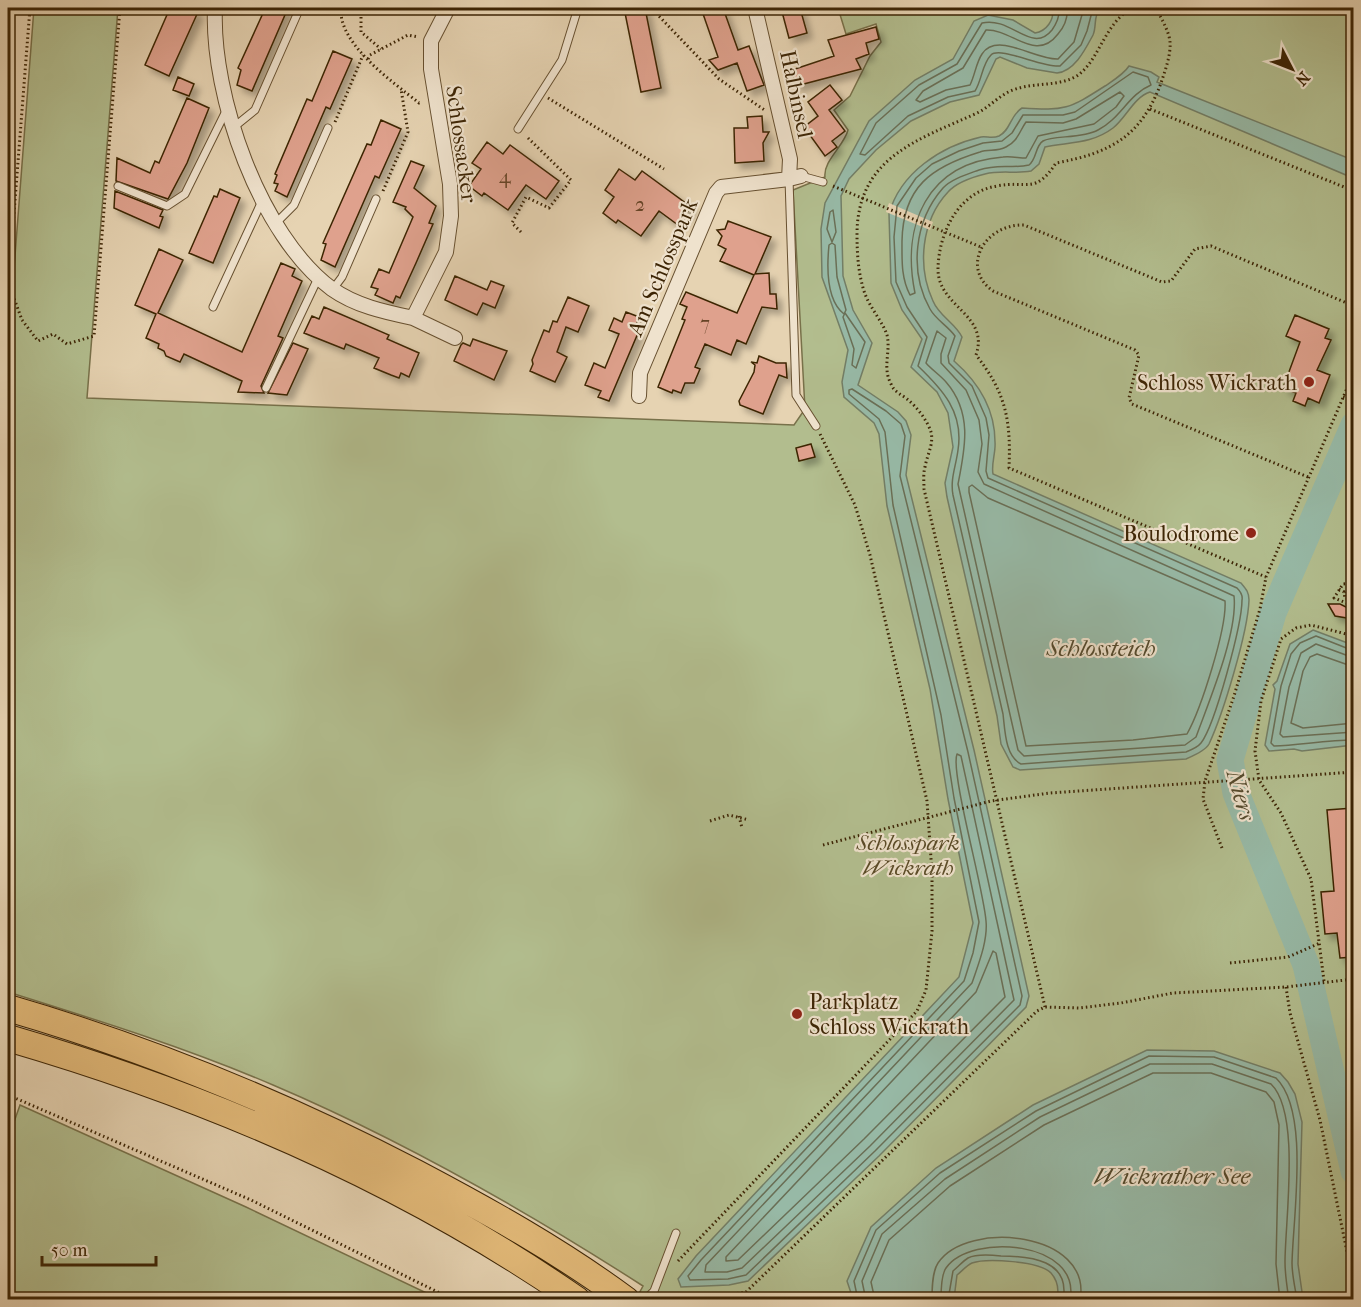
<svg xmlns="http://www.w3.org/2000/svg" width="1361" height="1307" viewBox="0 0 1361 1307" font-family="'IM FELL French Canon',serif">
<defs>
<filter id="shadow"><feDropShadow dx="5.5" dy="5.5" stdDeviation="3" flood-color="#0004"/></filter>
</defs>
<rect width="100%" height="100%" fill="#e6d3b2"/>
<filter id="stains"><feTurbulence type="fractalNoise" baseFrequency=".00333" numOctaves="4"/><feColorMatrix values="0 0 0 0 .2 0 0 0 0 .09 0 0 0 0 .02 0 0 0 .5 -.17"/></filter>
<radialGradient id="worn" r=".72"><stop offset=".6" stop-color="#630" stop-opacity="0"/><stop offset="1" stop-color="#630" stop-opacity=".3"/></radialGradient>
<path fill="#b2bd8e" stroke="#78714a" stroke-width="1.5" d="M34,8H118L87,398L794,425L805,409L793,190L825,177C823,161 844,146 848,130L834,110L850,96L870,56L881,42L876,24L846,34L838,8H1353V1299H636L643,1286C525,1210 402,1140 273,1085C187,1048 97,1020 8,992V347Z
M20,1105L246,1207L439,1299H8V1139Z"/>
<path fill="#97b9a6" stroke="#737e66" stroke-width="1.5" d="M1053,8H1100C1093,17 1097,26 1093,35C1086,48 1075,71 1057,73L1027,68L1000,57L996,59L979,95L950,102L911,121L876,150L849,179L841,196L843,276L853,310L872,343L858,385L898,412L906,421L911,435L906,475L974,750L1029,996L1026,1007L879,1156L748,1281L729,1285L681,1287L678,1279L696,1256L959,977L973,923L948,799L930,689L887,506L879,434L874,423L844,397L842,382L848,350L822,277L821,229L825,203L869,121L915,80L953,59L974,21L988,15L1013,20L1035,33C1047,31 1054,20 1053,8Z
M1129,66L1151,72L1159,77L1157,82L1353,160V178L1150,92C1134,97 1126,118 1113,128C1092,144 1069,142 1045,147L1039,164L1031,171C1015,174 1001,170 985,174C973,177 956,183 948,192C921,221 917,267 933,301C939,316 955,323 962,337L954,361C978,382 995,408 995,442C996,452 991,464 993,474L1241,583C1246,589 1249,592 1249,600C1248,632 1223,714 1209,744C1206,750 1193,756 1186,759L1020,770L1013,767L1001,744L997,716L947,497L945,483L953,447L948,413L937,392L911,367L922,339L902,310L891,283L889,214C900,173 941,146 981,137C987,136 992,139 999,136C1011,130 1010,115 1022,108C1065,111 1069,109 1105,86C1114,80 1124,74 1129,66Z
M1313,630L1353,645V745L1302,751L1294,749L1269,751L1265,745L1275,689L1273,685L1277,681L1290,644Z
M1147,1050L1214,1051L1280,1073L1288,1082L1295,1094L1302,1122L1298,1264L1303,1299H1057C1059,1290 1058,1281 1051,1273C1040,1261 986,1258 972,1263C967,1265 961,1272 957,1275L954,1299H853L847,1281L871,1227L936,1168L1033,1105Z"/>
<path fill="#e6d3b2" d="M889,203L933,222L930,230L886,212Z"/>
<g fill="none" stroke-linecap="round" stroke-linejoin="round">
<path stroke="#6a6f56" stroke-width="1.5" d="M1059,8C1060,16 1057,23 1052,30C1032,55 1011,16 982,23L957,64L919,85L876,123L860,154L865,155L908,116L948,97L975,91C982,80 982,64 991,55C1000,46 1043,68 1060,66L1081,45L1087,31L1093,8
M1067,8C1068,17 1064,27 1058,34C1036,63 1012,29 986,30L963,68L923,91L916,100L920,102L946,90L970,85C975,75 976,63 982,54C997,31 1035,60 1058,59L1074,42L1084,8
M1133,72L1148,77L1151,85C1129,94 1120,119 1098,130C1082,139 1053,135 1043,141C1035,146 1037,159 1029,165C1012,169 999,163 979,170C968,174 951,179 943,188C914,221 909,272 930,309C936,320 948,326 955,336L948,356L949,363L972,386L986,418L989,435L986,471L988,478L1237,588C1241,592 1243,595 1242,600C1242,624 1215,725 1201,743C1198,747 1191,750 1186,752L1021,764C1005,756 1005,730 1003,714L953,495C950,479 956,466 958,450C964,412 942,389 918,366L927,337L907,307L896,282L894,237L897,206L916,178L932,164L959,151L983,143L1002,141L1012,133L1023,115H1063L1075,112Z
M1120,92L1124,96L1116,107L1094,124L1038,136L1026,158C1019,158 1011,156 1003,157C927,163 901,225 915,293L910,295C901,278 902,260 902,241C903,187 931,167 980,152C989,149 997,152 1006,147C1018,141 1019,132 1026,122L1063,123L1076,119Z
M833,210L836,232L832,242L827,229L830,212Z
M832,243L835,245L837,277L846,310L844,314C826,300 827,265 829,245Z
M845,313L865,342L856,368L852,365L854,349L843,317Z
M937,331L946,338L941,354V363L966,390L979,420L982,444L978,472L984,484L1234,596C1238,633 1209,701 1196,737L1185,745L1024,756L1018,750L958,484C965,449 973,413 946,382C940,375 932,370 926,363Z
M852,389L886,411L901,424L905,436L900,476L968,752L1022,996L1020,1005L875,1151L746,1275L728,1279L690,1280L688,1276L701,1260L964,981L973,953L979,922L954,798L941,715L893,505L885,432L879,419L849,394V390Z
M972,485L988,498L1225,601C1227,628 1201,709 1187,734L1133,740L1026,746L969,492V487Z
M1354,651L1316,636L1300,643L1291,654L1281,686L1271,743L1274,746C1300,745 1327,740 1354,740
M1354,658L1316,644L1301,653L1289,687L1280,734L1283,737L1354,732
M1354,667L1317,654L1310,657L1303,671L1291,723L1303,728L1354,723
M957,754L961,756L1014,1000L870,1146L742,1268L727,1272H705L706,1265L972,983C978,965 988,941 986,921C984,890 950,772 957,754Z
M993,951L996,953L1005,997L864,1139L738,1260L726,1261V1257L976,992Z
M858,1300L854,1281L876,1230L940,1173L1036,1111L1149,1056L1214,1057L1276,1078C1310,1111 1293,1216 1292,1263C1292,1275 1295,1287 1297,1300
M866,1300L862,1281L882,1234L945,1179L1040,1117L1150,1064H1212L1271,1084C1301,1113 1285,1221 1285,1262C1285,1275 1287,1287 1289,1300
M875,1300L871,1282L889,1240L950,1186L1044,1125L1153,1073H1211L1266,1092L1274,1102L1279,1125L1276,1264L1280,1300
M932,1300C932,1289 932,1272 938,1263C967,1219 1093,1232 1080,1300
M941,1300C941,1290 941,1275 946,1268C971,1232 1082,1241 1070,1300
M948,1300L953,1271C958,1267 963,1261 968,1258C976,1254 992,1255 1001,1256C1030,1256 1071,1260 1063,1300"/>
<path stroke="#97b9a6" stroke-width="27" d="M1354,425L1273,613L1230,760L1236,793L1306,965L1354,1171"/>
</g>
<path fill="#dfa18d" stroke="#3d2505" stroke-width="1.5" filter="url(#shadow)" d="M170,8H189L198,12L169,76L145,65Z
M268,8H288L252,91L237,85L241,70L238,68L264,11Z
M624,8H645L661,88L641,92Z
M701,8H723L738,50L749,46L764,85L747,91L737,63L718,70L709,60L718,57Z
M781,8H800L807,33L789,38Z
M876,27L879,39L866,43L869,54L856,59L861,69L796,86L792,70L834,56L828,40Z
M333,51L352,59L330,109L326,107L287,197L275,191L278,184L274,183L277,175L275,174L307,99L312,101Z
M178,77L194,84L189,96L173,90Z
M830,85L842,100L829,110L845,131L832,141L837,147L825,156L804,127L818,116L808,102Z
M187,98L209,108L187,163L168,199L116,181L117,158L150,173L155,161L159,163Z
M762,116L763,132H769L763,143L764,161L735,163L734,128H748L747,117Z
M381,120L401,129L379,178L375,176L335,267L321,260L326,244L323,243L367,144L371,145Z
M487,142L503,154L510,145L559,181L546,199L526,185L508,210L484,193L482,196L469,186L481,169L472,163Z
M411,161L424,166L414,188L436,206L429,223L433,224L416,263L400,298L396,296L393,303L375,295L378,289L371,287L379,269L389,273L413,217L405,209L406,207L393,202Z
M619,169L635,180L642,171L691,207L678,225L659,211L641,236L618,220L616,223L603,213L614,197L605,190Z
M220,189L240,198L213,263L189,253L214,196L217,197Z
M115,191L163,210L160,216L163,217L159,228L114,208Z
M728,221L771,237L755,274L769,273L770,294H776L777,309L762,307L746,344L737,340L731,355L705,344L695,367L700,369L694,383H685L681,393L673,390L672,393L658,387L685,320L682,319L687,307L680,304L686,292L737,313L754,275L720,261L726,249L718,245L722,236L717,230L725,229Z
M159,249L183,260L158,313L242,352L281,263L295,269L292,276L302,281L278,336L283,338L261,386L264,393L238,392L242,381L184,354L180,362L166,356L164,351L158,348L159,344L146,338L156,314L135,305Z
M455,276L487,290L491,281L504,286L495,308L483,303L477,315L445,300Z
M568,297L589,306L578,332L566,327L557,352L567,357L555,382L530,371L533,364L532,360L544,330L549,332L553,321L557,322Z
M324,307L389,335L387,339L419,353L409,377L401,373L399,378L391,375L374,368L379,358L346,344L344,349L304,333L312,316L319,319Z
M626,312L639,317L635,328L638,333L609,401L598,397L601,391L585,385L594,363L605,368L619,334L609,330L614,318L622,322Z
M1295,315L1329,329L1325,338L1331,340L1317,370L1330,375L1319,403L1308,398L1305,406L1293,401L1296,393L1283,388L1300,342L1286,336Z
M473,339L507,351L494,380L454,361L461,345L463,343L470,346Z
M293,343L308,349L287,395L268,393Z
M759,356L776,363H786L787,378L779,375L763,414L740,405L739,401L754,372L755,365L751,362L757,363Z
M811,444L815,457L799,461L796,448Z
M1328,604H1340L1348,608L1353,619L1335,616Z
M1353,808V957L1340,958L1337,933L1325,934L1321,892L1334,891L1327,810Z"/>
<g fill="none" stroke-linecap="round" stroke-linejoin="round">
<defs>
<path id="lane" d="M234,127L255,110L299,10
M518,129L562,60L578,8
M801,176L823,182
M789,179L796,395L816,426
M118,186L167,206L185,194L226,111
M276,223L294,205L328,128
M333,289L342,277L376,199
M213,307L262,201
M266,388L319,276
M645,1300L654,1291L676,1233"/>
<path id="street" d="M215,8C211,95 260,236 332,289C356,306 385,312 413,318L446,252L451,216L450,184L431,69V41L448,8
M755,8L790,159L789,179L801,176
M413,318L455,338
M639,396L640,373L716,193L721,187L789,179"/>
<path id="highway" d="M8,1008C149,1049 285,1105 416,1173C488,1211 560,1251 626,1300
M8,1038C207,1096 405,1181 577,1300"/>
</defs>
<use href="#lane" stroke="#675030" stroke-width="9"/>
<use href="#street" stroke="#675030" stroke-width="16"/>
<use href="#highway" stroke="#3d2505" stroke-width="28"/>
<path stroke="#3d2505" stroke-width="3" stroke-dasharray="1.5 3" stroke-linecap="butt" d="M341,8C338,44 393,82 419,103L421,102
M361,8V32L381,49
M1156,8C1161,18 1169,31 1170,42C1171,55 1165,71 1161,83C1141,137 1110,153 1056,163C1035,195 1028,180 997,186C958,192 939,233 938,268C937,307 990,314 976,355C1006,393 1011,420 1009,468L1266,577
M656,13L719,79L766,111
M368,59L370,55L408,35L418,37
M548,98L664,169
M1150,109L1354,191
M335,122L363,55
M833,186L981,247
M383,191L408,132L401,89
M521,232L512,223L526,197L549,208L571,180L526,136
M8,282L22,320L38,341L53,334L67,344L94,336L120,8
M8,290L30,8
M1343,397L1354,401
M1308,477L1132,404L1129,398L1139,355L1135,350L993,291C960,268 984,224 1024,225L1162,282L1171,281L1195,249L1211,246L1354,306
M1354,583L1343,584L1334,598L1354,606
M1339,589L1344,592L1345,599L1354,598
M1344,592L1350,588L1354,590
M739,816L742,828
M710,821L729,815L749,820
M823,845L991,801L1050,793L1354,772
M1222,848L1203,799L1205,781L1234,696L1260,609L1266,577L1354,372
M1230,963L1288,957L1320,943
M1324,981L1311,879L1281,813L1259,780L1255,751L1261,701L1281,639L1296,628L1311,625L1354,636
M1286,987L1290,1013L1320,1120L1354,1286
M1045,1007L924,489C924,482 923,474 925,467C927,455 934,444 931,432C927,420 917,407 907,399C901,394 894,392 891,384C882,367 891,352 887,335C883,322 869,307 864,291C858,272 857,253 857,233C858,158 917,140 975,114C989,108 999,95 1013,90C1034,82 1055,87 1075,77C1099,63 1102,27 1131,8
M8,1095L251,1200L454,1300
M678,1261L917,1011L926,990L932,931V873L927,801L870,555L855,505L820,434
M697,1300L746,1292L1037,1011L1045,1007L1079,1008L1121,1003L1173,993L1286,987L1354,979"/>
<use href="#lane" stroke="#efe2cd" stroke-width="7"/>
<use href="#street" stroke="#efe2cd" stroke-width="14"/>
<use href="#highway" stroke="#e3ba79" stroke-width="26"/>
</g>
<g fill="#8f2418" stroke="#efe2cd" stroke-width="2">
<circle cx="1309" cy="382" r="6"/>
<circle cx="1251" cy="533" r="6"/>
<circle cx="797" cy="1014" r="6"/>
</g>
<g text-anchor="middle" stroke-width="4.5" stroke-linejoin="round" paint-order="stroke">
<g font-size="20" fill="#664427">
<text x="505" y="183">4</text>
<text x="640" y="211">2</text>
<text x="705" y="330">7</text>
</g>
<g font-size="22" fill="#3d2505" stroke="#efe2cd">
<text transform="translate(797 94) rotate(78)" y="8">Halbinsel</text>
<text transform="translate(462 144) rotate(82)" y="8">Schlossacker</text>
<text transform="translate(662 267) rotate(-67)" y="8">Am Schlosspark</text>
</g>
<g font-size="22" fill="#3d2505" stroke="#efe2cd" text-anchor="end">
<text x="1297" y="390">Schloss Wickrath</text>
<text x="1239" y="541">Boulodrome</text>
<text x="809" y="1009" text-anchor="start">Parkplatz<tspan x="809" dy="25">Schloss Wickrath</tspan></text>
</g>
<g font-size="22" font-style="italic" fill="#5a4b27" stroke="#efe2cd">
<text x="908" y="850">Schlosspark<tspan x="908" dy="25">Wickrath</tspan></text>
</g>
<g font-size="24" font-style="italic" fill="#544a2d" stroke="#efe2cd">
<text x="1101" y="656">Schlossteich</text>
<text transform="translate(1241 795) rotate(74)" y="8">Niers</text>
<text x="1172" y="1184">Wickrather See</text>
</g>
</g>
<rect width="1361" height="1307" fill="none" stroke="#e6d3b2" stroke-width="30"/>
<rect x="9" y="9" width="1343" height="1289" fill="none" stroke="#3d2505" stroke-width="3"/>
<rect x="15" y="15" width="1331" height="1277" fill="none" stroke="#3d2505" stroke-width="1.5"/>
<g transform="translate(1292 69) rotate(132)" stroke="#efe2cd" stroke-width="4.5" paint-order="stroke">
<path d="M0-4.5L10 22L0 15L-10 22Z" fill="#3d2505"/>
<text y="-9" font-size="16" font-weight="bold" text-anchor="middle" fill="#3d2505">N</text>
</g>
<path d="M42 1256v9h114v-9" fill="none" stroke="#3d2505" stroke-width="3"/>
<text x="51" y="1256" font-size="18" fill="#3d2505" stroke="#efe2cd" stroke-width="4.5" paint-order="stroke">50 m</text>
<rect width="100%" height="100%" filter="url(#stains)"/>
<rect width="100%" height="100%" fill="url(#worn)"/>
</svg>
